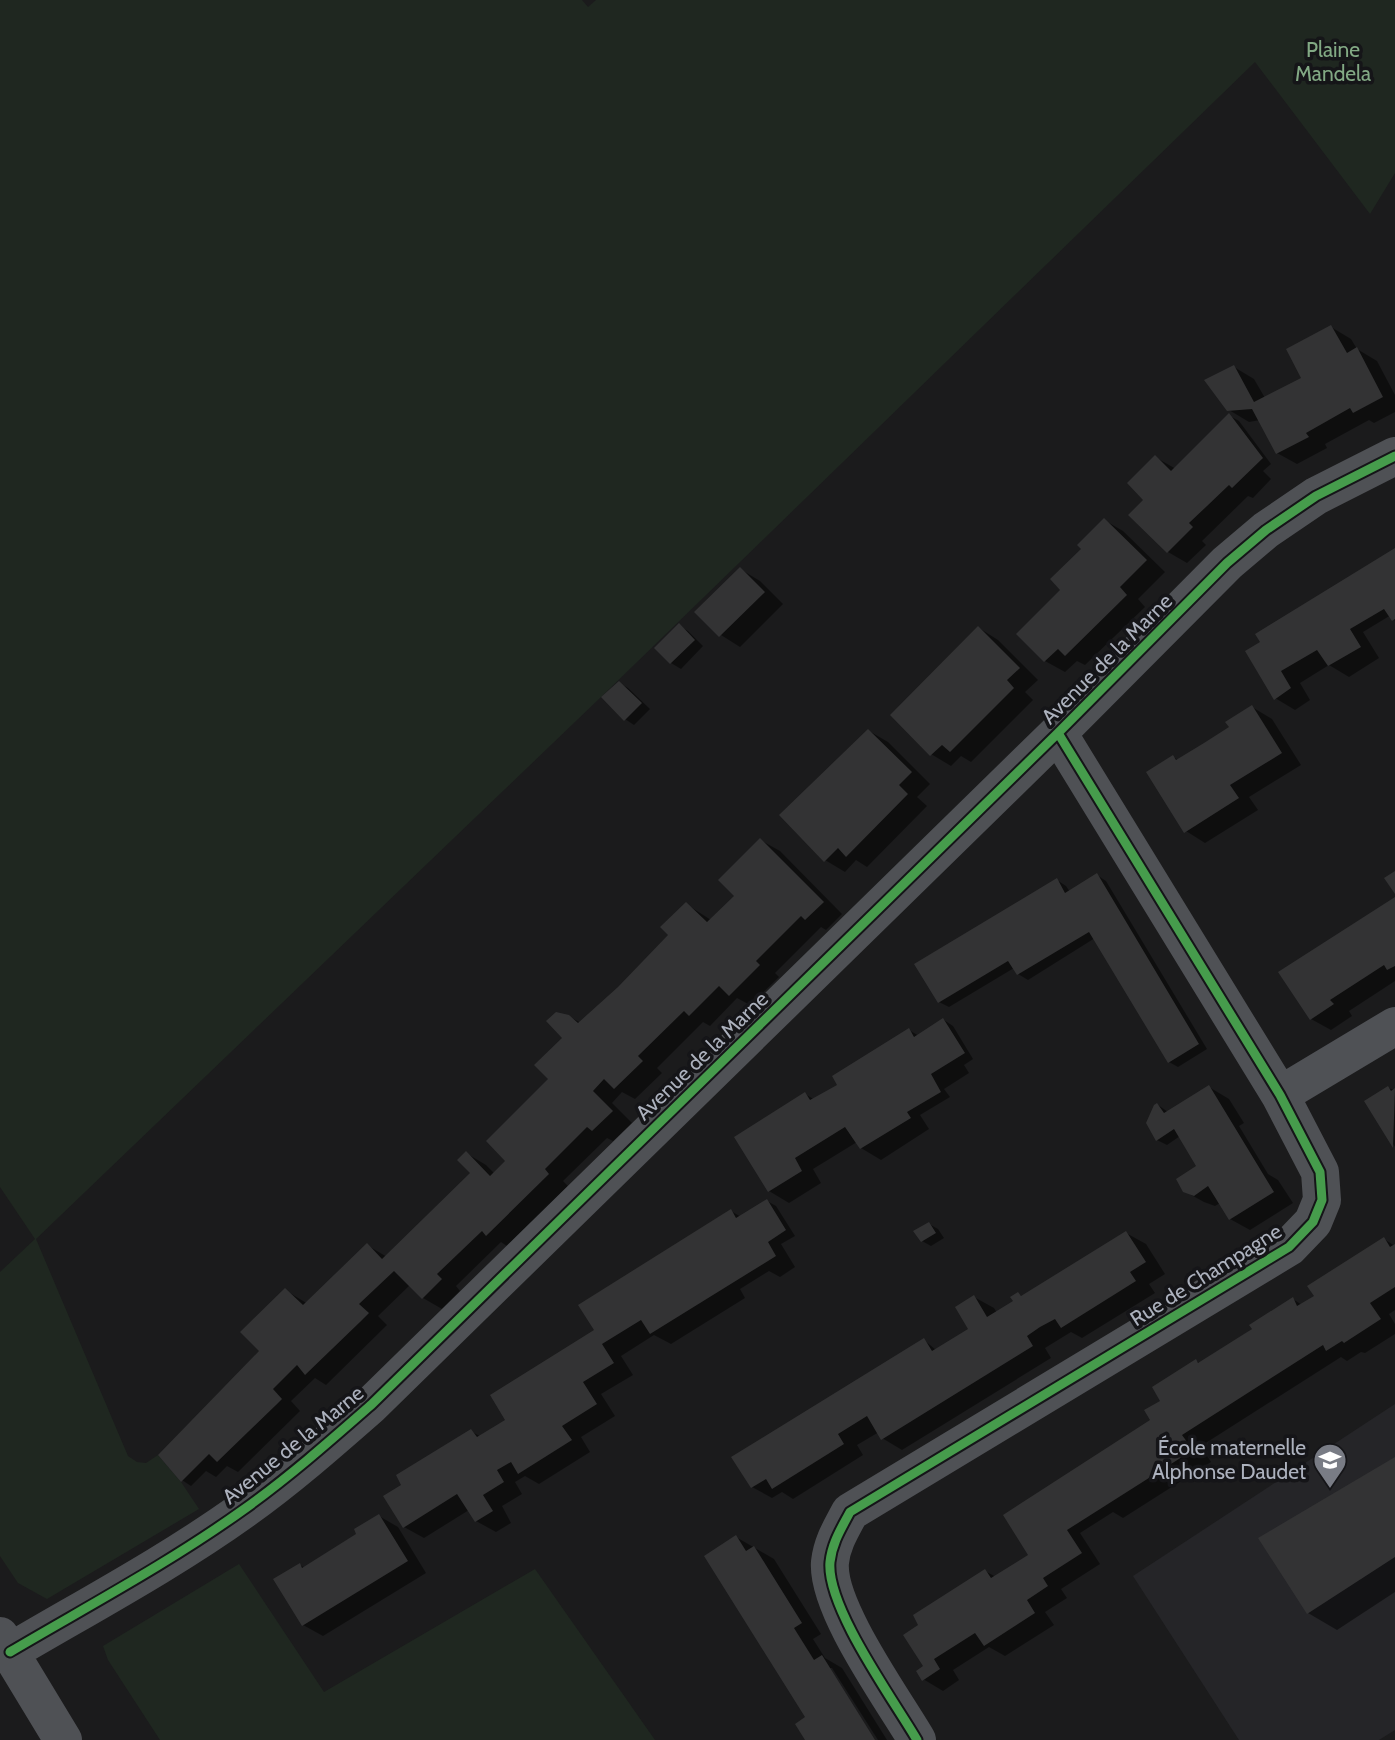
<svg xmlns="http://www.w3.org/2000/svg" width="1395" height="1740" viewBox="0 0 1395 1740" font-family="Cabin,sans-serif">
<rect width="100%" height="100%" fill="#1b1b1c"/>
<path fill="#252528" d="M1395,1404V1730L1379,1740H1239L1133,1576Z"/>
<path fill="#1f2720" d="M0,0H582L588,7L596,0H1395V173L1370,214L1255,62L601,697L36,1239L128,1456L137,1462L146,1463L158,1455L181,1482L199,1509L47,1599L18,1583L0,1556V1272L35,1239L0,1187Z
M239,1564L324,1692L535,1569L655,1740H160L108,1660L103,1646Z"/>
<path fill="#0007" d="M1331,327L1351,339L1357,349L1377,361L1395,395V412L1374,423L1369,420L1325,444L1327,448L1297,464L1277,453L1260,420L1249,422L1229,410L1234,367L1254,379L1265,398L1304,378Z
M1230,416L1239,421L1271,464L1263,471L1271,479L1253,498L1248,496L1202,541L1206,545L1187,563L1168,552L1146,500L1155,457L1176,469Z
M1104,520L1123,531L1165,572L1138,599L1145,607L1085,665L1077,661L1065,672L1045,661L1063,590Z
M1395,550V621L1391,615L1363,632L1379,658L1349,677L1329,665L1300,683L1310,700L1295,710L1275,698L1247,652Z
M740,569L760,581L783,604L740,647L721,635Z
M679,626L688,631L703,646L681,669L671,663L656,648Z
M979,628L998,640L1038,680L1025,692L1033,700L971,762L961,756L951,766L931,754Z
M619,683L628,688L650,709L634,725L625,719Z
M1252,707L1272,719L1301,765L1249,797L1258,810L1205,843L1186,831L1173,757L1178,760L1231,728Z
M869,731L888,742L930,784L917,797L927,806L867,867L856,860L845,872L825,860Z
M760,840L780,851L842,914L826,930L821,927L775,973L779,977L750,1005L737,998L710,1026L703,1022L657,1068L662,1073L635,1099L622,1092L612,1103L632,1123L613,1141L607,1138L563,1181L568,1186L507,1246L501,1242L456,1286L460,1291L442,1309L423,1298L410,1285L378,1316L387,1325L326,1385L315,1378L291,1401L300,1411L238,1472L227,1466L216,1477L206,1471L191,1486L182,1480L262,1351L285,1290L308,1304L367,1245L387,1257L472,1173L466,1153L486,1165L495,1174L508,1161L550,1079L565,1038L568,1016L581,1023L619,989L671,935L686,904L711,920L737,896Z
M1097,875L1106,881L1207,1049L1178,1067L1169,1062L1095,938L1028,980L1018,974L1014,968L949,1007L939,1002L1057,880L1066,886L1070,892Z
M1395,899V981L1349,1011L1352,1016L1331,1030L1311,1019Z
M944,1020L953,1026L973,1059L964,1065L969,1073L944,1089L950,1097L920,1115L929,1129L881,1160L861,1148L857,1142L813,1169L821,1183L789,1203L769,1191L805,1094L815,1100L839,1085L909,1030L919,1036Z
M1209,1087L1229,1099L1244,1123L1239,1126L1268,1174L1278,1180L1293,1203L1250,1230L1230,1219L1220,1203L1215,1206L1204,1202L1184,1191L1198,1167L1180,1136L1167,1145L1157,1140L1158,1105L1168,1112Z
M1388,1088L1395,1090V1147L1366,1101Z
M767,1201L776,1206L795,1236L781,1244L795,1267L780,1277L769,1271L740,1289L745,1298L671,1344L654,1335L621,1356L633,1375L601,1394L615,1416L581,1437L590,1452L539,1484L525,1476L515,1482L522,1494L502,1506L511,1523L496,1532L476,1521L469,1510L424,1538L404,1527V1485L471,1431L481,1437L508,1421L596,1331L731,1211L741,1217Z
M929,1224L938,1229L944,1238L931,1246L922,1241Z
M1126,1233L1146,1244L1165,1274L1149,1284L1155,1293L1082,1338L1071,1332L1045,1348L1051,1358L902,1450L882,1438L879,1432L857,1445L863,1455L793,1499L782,1492L772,1498L752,1487L924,1340L936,1350L971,1329L974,1297L994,1308L997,1313L1015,1302L1018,1294L1023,1297Z
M1384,1239L1395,1246V1310L1389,1314L1395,1324V1334L1365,1353L1361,1352L1347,1361L1341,1357L1201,1446L1211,1462L1123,1518L1113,1512L1080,1533L1100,1564L1061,1589L1067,1598L1045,1612L1054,1625L1005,1656L989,1647L953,1670L959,1680L943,1691L923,1679L925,1667L985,1571L996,1577L1031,1555L1153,1421L1163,1401L1196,1361L1201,1364L1226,1348L1293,1299L1302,1305L1316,1296Z
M1395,1459V1592L1337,1630L1308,1613Z
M379,1516L398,1527L426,1573L323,1636L303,1625L300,1565L305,1568L358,1535Z
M736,1537L774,1559L821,1634L813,1639L825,1658L842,1668L887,1740H878L832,1668H828L874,1740H807L811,1723Z"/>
<path fill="#333334" d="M1331,325L1347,353L1357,347L1383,397L1353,413L1350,408L1306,433L1309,437L1276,454L1252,409L1227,411L1204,380L1234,365L1254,402L1301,378L1286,349Z
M1229,413L1263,458L1232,488L1229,485L1207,506L1189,523L1193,527L1167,553L1128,515L1143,500L1127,483L1155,455L1171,471Z
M1104,518L1147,560L1120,587L1127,595L1065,656L1058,649L1044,662L1016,634L1060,590L1050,579L1081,549L1077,545Z
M1395,548V619L1392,621L1384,609L1350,629L1361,647L1328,666L1317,650L1281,671L1291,688L1274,700L1245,651L1260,642L1255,634Z
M740,567L765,592L719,637L694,612Z
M679,623L695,640L670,664L654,648Z
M978,626L1020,668L1007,680L1014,688L950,752L942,745L930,756L890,715Z
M619,681L642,703L624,721L601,697Z
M1252,705L1282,753L1230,785L1239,798L1184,833L1146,772L1173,755L1176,760L1204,743L1229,727L1225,722Z
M868,729L912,772L899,785L908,794L846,857L838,848L824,862L779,815Z
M760,838L824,902L805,920L801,916L756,961L760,965L729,996L719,986L689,1016L684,1011L638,1056L643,1061L614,1089L604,1079L593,1091L613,1111L592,1131L587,1127L545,1169L549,1174L486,1236L482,1231L437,1274L442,1279L422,1299L394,1271L359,1304L369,1313L360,1322L305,1375L297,1365L273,1389L282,1399L276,1405L217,1462L209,1454L181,1482L158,1455L259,1351L240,1332L285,1288L303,1305L367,1243L382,1259L470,1173L457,1160L466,1151L490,1176L505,1161L486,1141L548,1079L534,1065L562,1038L546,1021L556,1012L569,1015L578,1023L618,987L668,935L660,927L686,902L707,922L734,896L718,880Z
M1395,871V894L1384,878Z
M1097,873L1199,1044L1168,1063L1089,932L1017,975L1008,961L938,1003L914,964L1057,878L1065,893Z
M1395,897V966L1387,970L1384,965L1330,1000L1334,1004L1310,1020L1278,972Z
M943,1018L965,1053L931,1074L941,1092L907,1112L911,1118L860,1149L845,1127L795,1158L802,1171L768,1192L734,1137L805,1092L810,1100L837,1085L832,1076L909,1028L914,1037Z
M1209,1085L1274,1192L1229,1220L1208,1186L1194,1196L1183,1192L1176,1179L1196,1166L1174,1129L1156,1141L1146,1123L1154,1105L1157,1103L1164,1113Z
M1388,1086L1391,1091L1395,1088L1393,1148L1364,1101Z
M767,1199L786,1230L768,1242L776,1256L650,1334L641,1320L602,1344L614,1363L583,1382L597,1404L562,1426L572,1440L518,1474L511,1462L497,1470L504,1482L483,1495L493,1511L475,1522L457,1494L403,1528L383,1496L401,1485L396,1475L471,1429L477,1437L505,1420L490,1395L594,1330L578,1305L731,1209L736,1218Z
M929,1222L936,1233L921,1242L913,1231Z
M1126,1231L1146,1262L1130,1272L1136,1281L1061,1328L1055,1319L1040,1327L1027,1336L1033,1346L881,1440L867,1416L838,1434L844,1444L772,1489L766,1479L751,1488L731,1457L924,1338L932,1351L968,1329L955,1307L974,1295L987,1317L1013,1301L1010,1297L1018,1292L1021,1296Z
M1384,1237L1390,1247L1395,1244V1287L1370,1303L1381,1319L1344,1343L1342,1341L1326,1351L1323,1345L1182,1435L1193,1450L1067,1530L1082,1553L1043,1578L1048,1586L1027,1600L1035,1613L984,1646L975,1633L934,1659L940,1669L922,1681L916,1671L923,1666L903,1635L918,1625L913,1615L985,1569L991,1578L1028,1555L1003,1515L1150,1420L1144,1410L1160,1401L1152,1387L1196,1359L1198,1363L1252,1329L1249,1325L1293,1297L1297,1306L1314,1296L1307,1286Z
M1395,1457V1557L1307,1614L1258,1538Z
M379,1514L408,1561L302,1626L273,1579L300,1563L302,1568L356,1534L354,1529Z
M736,1535L746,1551L754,1546L802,1623L794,1628L814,1660L822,1655L875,1740H805L795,1724L805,1717L704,1556Z"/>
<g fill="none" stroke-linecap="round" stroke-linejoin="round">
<path stroke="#4f5155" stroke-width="38" d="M1280,1095L1395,1026
M0,1636L63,1740
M10,1652C88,1606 169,1563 243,1510C288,1478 330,1441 371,1405L1058,733L1227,563L1266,530L1316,496L1395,456
M917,1740C893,1699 826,1607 830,1562C832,1543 841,1529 850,1512L1289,1247L1313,1222L1322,1200L1320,1172L1280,1095L1058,733"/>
<defs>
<path id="cycleway" d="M10,1652C88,1606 169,1563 243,1510C288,1478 330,1441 371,1405L1058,733L1227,563L1266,530L1316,496L1395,456
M917,1740C893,1699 826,1607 830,1562C832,1543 841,1529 850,1512L1289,1247L1313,1222L1322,1200L1320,1172L1280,1095L1058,733"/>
</defs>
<use href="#cycleway" stroke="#151518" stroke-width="13"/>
<use href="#cycleway" stroke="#469c4c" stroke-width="9"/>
</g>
<defs>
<symbol id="school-pin" viewBox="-11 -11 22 30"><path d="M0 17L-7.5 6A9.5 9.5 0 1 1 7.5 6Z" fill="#797c85" stroke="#151518"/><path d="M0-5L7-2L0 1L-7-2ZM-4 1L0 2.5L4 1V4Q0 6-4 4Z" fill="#fff"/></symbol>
</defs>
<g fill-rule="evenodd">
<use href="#school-pin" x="1311" y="1441" width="38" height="52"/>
</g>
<g text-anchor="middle" stroke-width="7" stroke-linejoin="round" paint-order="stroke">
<g font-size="21" fill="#82a984" stroke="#151518">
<text x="1333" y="57">Plaine<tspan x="1333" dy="24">Mandela</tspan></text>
</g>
<g font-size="21" fill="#acb1bd" stroke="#151518">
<text transform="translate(1107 659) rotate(-45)" y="7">Avenue de la Marne</text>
<text transform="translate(702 1056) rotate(-44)" y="7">Avenue de la Marne</text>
<text transform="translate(1206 1275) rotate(-32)" y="7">Rue de Champagne</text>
<text transform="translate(293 1445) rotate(-39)" y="7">Avenue de la Marne</text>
</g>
<g font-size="21" fill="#acb1bd" stroke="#151518" text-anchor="end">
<text x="1306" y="1455">École maternelle<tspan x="1306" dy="24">Alphonse Daudet</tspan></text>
</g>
</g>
</svg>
